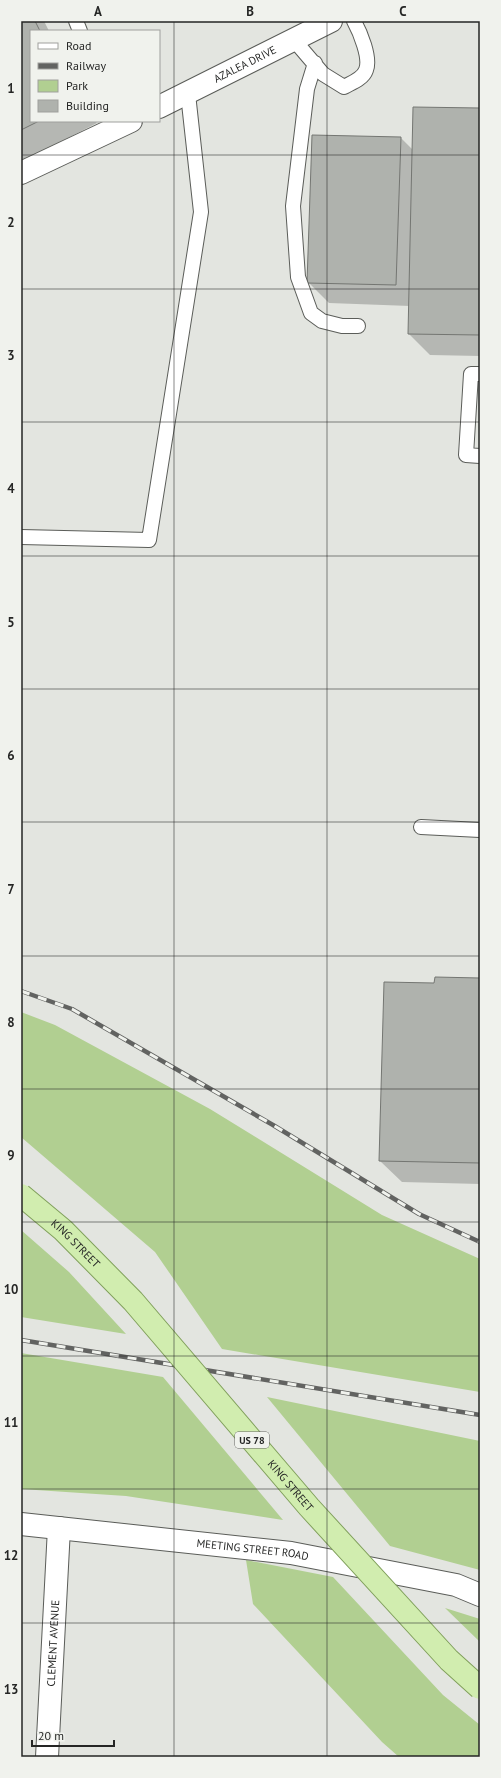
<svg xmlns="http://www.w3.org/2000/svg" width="501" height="1778" viewBox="0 0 501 1778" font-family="'PT Sans',sans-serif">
<rect width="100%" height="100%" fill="#e3e5e0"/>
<path fill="#b1cf91" d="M21,1012L55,1025L210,1109L382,1215L480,1259V1392L222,1349L155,1252L21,1137Z
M21,1230L69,1272L126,1334L21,1317Z
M21,1353L163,1377L283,1520L126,1496L21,1489Z
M267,1397L480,1441V1570L390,1546Z
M246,1560L333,1577L443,1695L480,1725V1757H399L382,1742L253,1604Z
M445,1608L480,1619V1642Z"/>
<path fill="#0003" d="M21,21H44L49,31H31V121H95L97,123L21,162Z
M480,109V356L430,355L409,334L410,306L329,303L308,282L401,138L413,150Z
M480,979V1184L402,1182L380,1161L435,984Z"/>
<path fill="#afb2ad" stroke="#747672" d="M21,21H35L40,31H31V121H39L21,130Z
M413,107L480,108V335L408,334Z
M312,135L401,137L396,285L307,283Z
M435,977L480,978V1163L379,1161L384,982L434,983Z"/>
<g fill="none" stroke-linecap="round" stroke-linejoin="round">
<defs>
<path id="lane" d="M76,21L80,31
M294,40L323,74L344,87C351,83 363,79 366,70C371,58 360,32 354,21
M315,63L307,89L293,206L298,277L311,313L322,321L342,326H358
M480,374H471L466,455L480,456
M21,537L149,540L201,212L188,94
M421,827L480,830"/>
<g id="secondary">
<path id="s1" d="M159,107L331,21"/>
<path d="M21,173L131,121"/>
<path id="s2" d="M21,1524L291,1553L456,1585L480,1595"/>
<path id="s3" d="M47,1757L59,1528"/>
</g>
</defs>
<use href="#lane" stroke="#5b5d59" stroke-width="16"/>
<use href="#secondary" stroke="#5b5d59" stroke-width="24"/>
<use href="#lane" stroke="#fff" stroke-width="14"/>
<use href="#secondary" stroke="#fff" stroke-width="22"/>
<defs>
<path id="rail" d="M21,991L72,1009L273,1125L419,1214L480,1242
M21,1340L480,1415"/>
</defs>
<use href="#rail" stroke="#626361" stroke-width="4.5"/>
<use href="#rail" stroke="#f0f2ed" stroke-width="3" stroke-dasharray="9" stroke-linecap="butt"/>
<defs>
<g id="primary-bridge">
<path id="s4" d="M21,1195L63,1230L133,1301L309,1507L449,1660L480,1688"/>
</g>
</defs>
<use href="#primary-bridge" stroke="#81a05c" stroke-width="24" stroke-linecap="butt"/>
<use href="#primary-bridge" stroke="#d1edaf" stroke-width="22"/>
</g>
<path fill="none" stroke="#252625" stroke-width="1" stroke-opacity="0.55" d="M174,21V1757M327,21V1757M21,155H480M21,289H480M21,422H480M21,556H480M21,689H480M21,822H480M21,956H480M21,1089H480M21,1222H480M21,1356H480M21,1489H480M21,1623H480"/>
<g text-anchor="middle" stroke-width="3" stroke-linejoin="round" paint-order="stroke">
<rect fill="#f0f2ed" stroke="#626361" stroke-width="1" x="235" y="1432" width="34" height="16" rx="3"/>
<g font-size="10" font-weight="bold" fill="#252625">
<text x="252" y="1444">US 78</text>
</g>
<g font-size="11" fill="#252625" stroke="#f0f2ed">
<text dy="4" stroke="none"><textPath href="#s1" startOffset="96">AZALEA DRIVE</textPath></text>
<text dy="4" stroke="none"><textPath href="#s4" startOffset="73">KING STREET</textPath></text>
<text dy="4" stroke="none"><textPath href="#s4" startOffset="397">KING STREET</textPath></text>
<text dy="4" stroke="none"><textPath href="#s2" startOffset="233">MEETING STREET ROAD</textPath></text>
<text dy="4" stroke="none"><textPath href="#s3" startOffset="114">CLEMENT AVENUE</textPath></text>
</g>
</g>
<rect width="501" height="1778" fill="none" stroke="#f0f2ed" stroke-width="44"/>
<rect x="30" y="30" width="130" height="92" fill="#f0f2ed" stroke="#9fa09d"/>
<rect x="38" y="43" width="20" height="6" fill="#ffffff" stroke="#9fa09d"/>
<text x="66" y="50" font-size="12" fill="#252625">Road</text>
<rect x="38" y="63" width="20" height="6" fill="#626361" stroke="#9fa09d"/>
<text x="66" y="70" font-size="12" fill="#252625">Railway</text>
<rect x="38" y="80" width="20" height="12" fill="#b1cf91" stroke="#9fa09d"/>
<text x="66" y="90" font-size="12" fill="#252625">Park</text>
<rect x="38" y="100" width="20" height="12" fill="#afb2ad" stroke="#9fa09d"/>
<text x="66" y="110" font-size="12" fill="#252625">Building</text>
<path d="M32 1740v6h82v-6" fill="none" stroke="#252625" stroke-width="2"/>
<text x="38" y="1740" font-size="12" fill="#252625" stroke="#f0f2ed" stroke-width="3" paint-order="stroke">20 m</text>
<rect x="22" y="22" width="457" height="1734" fill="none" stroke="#252625" stroke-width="1.5"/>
<g font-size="13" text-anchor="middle" font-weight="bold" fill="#252625">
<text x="98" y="16">A</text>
<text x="250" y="16">B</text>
<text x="403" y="16">C</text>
<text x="11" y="93">1</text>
<text x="11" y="227">2</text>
<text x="11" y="360">3</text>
<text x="11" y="493">4</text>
<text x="11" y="627">5</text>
<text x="11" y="760">6</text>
<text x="11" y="894">7</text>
<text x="11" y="1027">8</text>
<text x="11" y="1160">9</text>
<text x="11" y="1294">10</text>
<text x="11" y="1427">11</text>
<text x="11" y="1560">12</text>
<text x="11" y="1694">13</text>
</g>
</svg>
